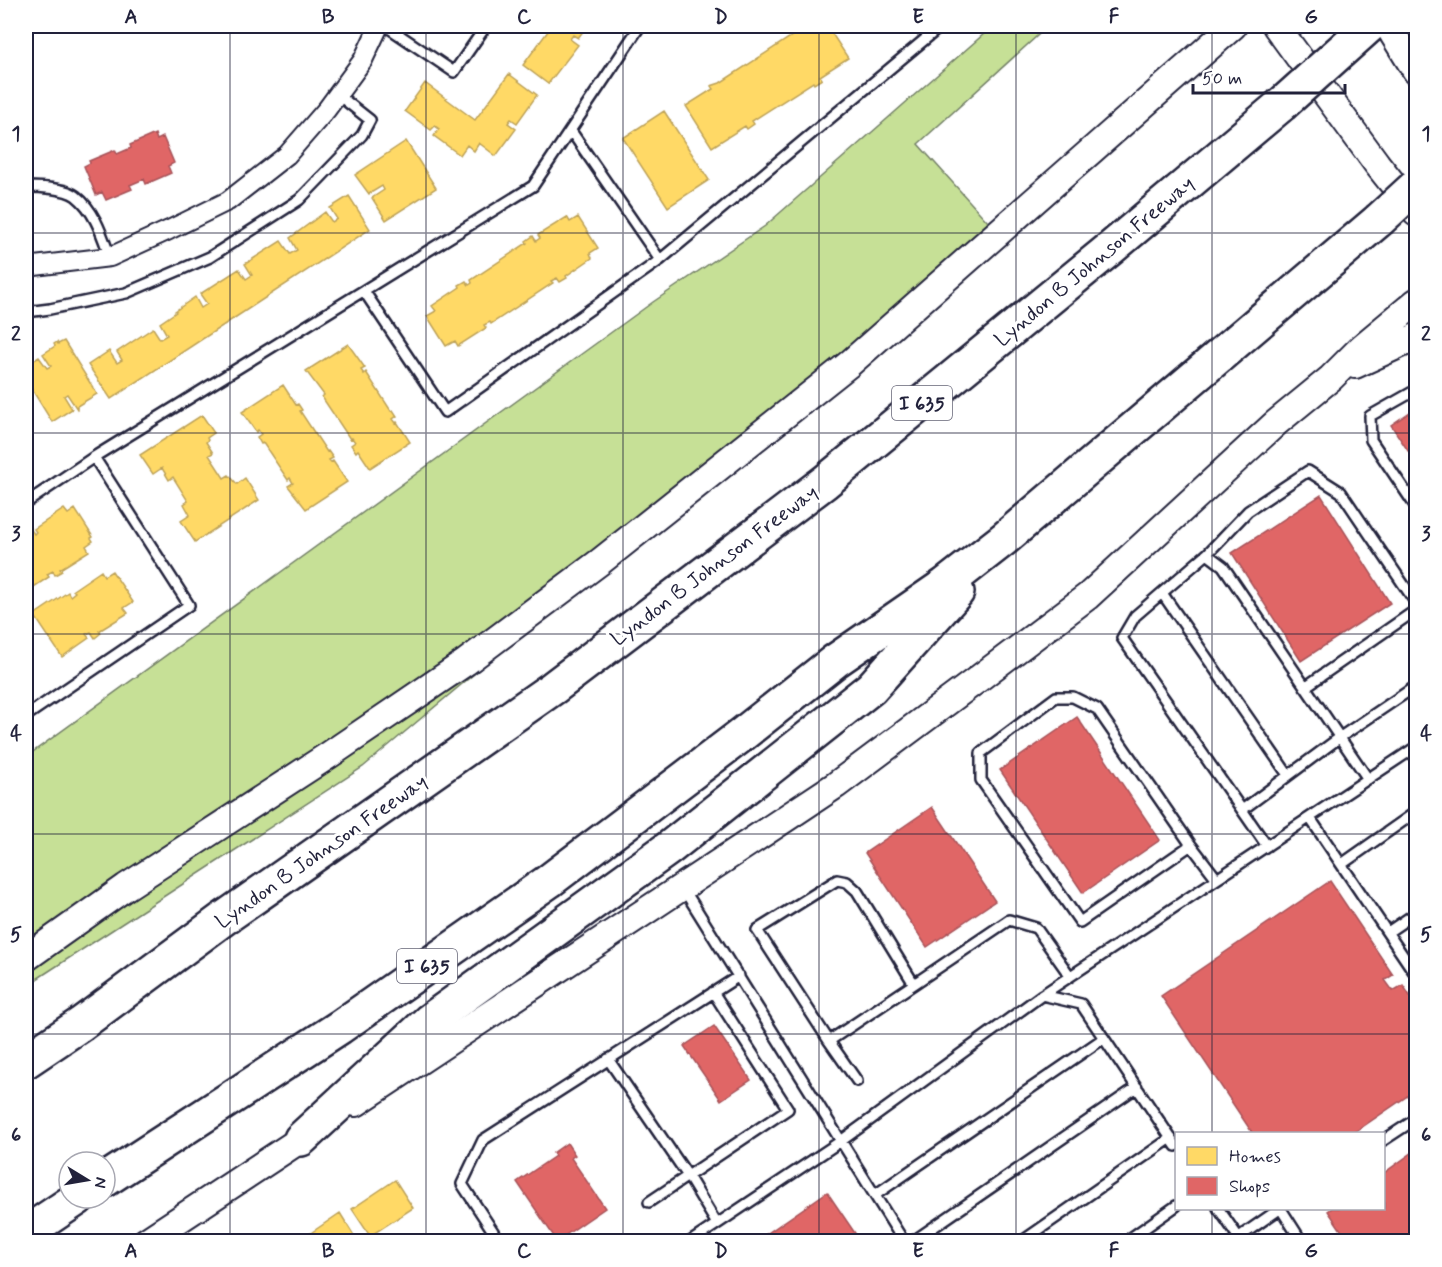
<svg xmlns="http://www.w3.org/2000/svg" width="1442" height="1267" viewBox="0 0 1442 1267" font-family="Mynerve,sans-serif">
<rect width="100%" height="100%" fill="#fff"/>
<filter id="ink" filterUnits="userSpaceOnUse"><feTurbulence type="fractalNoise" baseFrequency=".0167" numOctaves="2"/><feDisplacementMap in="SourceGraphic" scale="12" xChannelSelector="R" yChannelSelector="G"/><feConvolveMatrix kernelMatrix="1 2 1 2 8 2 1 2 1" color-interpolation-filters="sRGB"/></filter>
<g filter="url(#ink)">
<path fill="#c6e096" stroke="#748168" stroke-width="1.5" d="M993,26H1048L918,144L988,222L960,267L363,767L26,986V757L653,302L765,226Z"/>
<path fill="#ffd966" stroke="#bda259" stroke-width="1.5" d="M549,26H587L578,38L573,35L570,39L578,45L548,84L523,65L551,27Z
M807,26H827L848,58L820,76L822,79L814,84L813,82L752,121L754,124L747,129L745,126L712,147L686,106L713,89L711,86L720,83Z
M509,74L537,95L517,123L511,119L508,123L516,129L496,156L479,143L474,151L467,145L460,155L434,136L439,129L435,126L431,130L405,111L425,83L475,120Z
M664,111L709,180L668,207L623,138Z
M406,141L436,188L386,220L372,198L384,190L382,186L369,194L355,175Z
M349,196L370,229L111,399L88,365L109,351L117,363L122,360L117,352L153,328L160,339L167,335L160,323L176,312L175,311L195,297L201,308L207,304L200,294L239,269L246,279L252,275L245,264L281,241L290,254L297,250L290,238L325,212L332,222L337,219L330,208Z
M567,217L570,222L578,217L598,248L590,253L592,258L566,276L567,278L560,282L557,278L551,281L553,283L491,324L490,322L484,325L486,328L458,346L455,341L446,346L427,316L436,311L432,306L460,287L459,285L466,281L469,285L472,283L471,280L527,243L526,241L533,236L536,241L540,238L538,235Z
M64,341L97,394L77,406V409L67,394L64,396L72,409L52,422L26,380V365L39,357L47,368L51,366L43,354L55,346L54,344L57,342L58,344Z
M348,344L365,368L361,370L364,374L366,372L391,411L393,410L397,416L393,419L396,423L397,422L410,442L370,468L358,450L356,452L351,445L355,442L352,438L350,439L322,397L324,395L306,371Z
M283,385L296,405L298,404L302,410L300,411L327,452L328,451L333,458L329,460L331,462L333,461L347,482L306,509L288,486L293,483L290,478L288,480L263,443L261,444L257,437L261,434L258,430L256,432L242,412Z
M202,415L214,433L207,438L208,440L206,442L213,453L209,455L224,478L229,475L237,484L245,478L259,500L195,542L181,521L190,515L184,504L188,501L173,477L169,480L162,468L153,474L140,455Z
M64,509L68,514L75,509L93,537L91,538L93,541L86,546L89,551L60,569L62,571L55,575L53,571L47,574L49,577L26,592V531L30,528L34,534L36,532L34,529Z
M101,571L104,576L112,571L133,602L124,608L128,613L99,631L101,633L95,638L91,632L86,634L89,638L62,657L34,615L68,592L70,596L75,592L73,590Z
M395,1180L413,1208L370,1236L352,1209Z
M340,1213L358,1242H303L302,1239Z"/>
<path fill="#e06666" stroke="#a75259" stroke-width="1.5" d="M155,134L157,140L163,137L174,163L168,166L171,173L146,184L144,179L130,185L132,189L106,200L102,192L96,195L84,166L90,163L89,161L115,150L117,154L131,148L130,145Z
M1416,408V463L1391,425Z
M1321,495L1390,603L1301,661L1232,553Z
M1077,717L1160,840L1083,893L1000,770Z
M932,807L995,901L927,947L865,853Z
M1330,881L1393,975L1385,980L1393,991L1403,985L1416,1005V1090L1352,1134H1253L1161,996Z
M714,1026L751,1080L721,1100L684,1046Z
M567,1143L575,1155L571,1158L605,1208L557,1241L517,1182L555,1156L553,1153Z
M1416,1150V1242H1349L1328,1211L1332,1208H1384V1173Z
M827,1192L861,1242H755Z"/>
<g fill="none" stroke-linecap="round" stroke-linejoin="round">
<defs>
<path id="lane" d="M386,26L454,72L486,26
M571,131L660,260
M26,187C38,187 66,188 76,196C95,211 102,235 110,257
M364,291L445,412L660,260L941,26
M26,312L50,309L126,293L210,257L299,200L362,135L370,120L337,94
M1416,390L1370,416L1371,440L1416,507
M26,503L94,457L533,186L640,26
M1207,554L1248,511L1308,471L1341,492L1416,603
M1162,593L1288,775
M1305,687L1416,610
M26,716L189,605L94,457
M1368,779C1319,708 1271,637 1223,566L1207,554L1135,616L1122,638L1242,810L1339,738L1416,686
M1242,810L1267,846
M1310,818L1416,975
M1191,845L1080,922L981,780V753L1056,697H1073L1097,709L1191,845L1217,879
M1342,864L1416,812
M683,888L904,1242
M1388,932L1416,913
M914,984L829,1041L757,930L837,880L847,882L857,891L914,984L1009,920L1036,928L1070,976
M1042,995L1416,747
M829,1041L857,1081
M608,1059L688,1176L717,1224
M1384,1140L1416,1119
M875,1195L1104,1038
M649,1202L788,1109L713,992
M1218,1208L1241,1241
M1281,1209L1302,1242
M500,1242L462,1184L483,1140L739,976
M690,1242L841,1141L1042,995L1081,1004L1176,1146
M912,1242L1137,1087
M1021,1242L1171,1138
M1125,1242L1176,1206
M1232,1242L1281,1208"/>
<path id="street" d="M26,267L110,257L169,230L228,201L287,155L327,109L363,60L379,26"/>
<path id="secondary" d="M1276,26L1377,164L1416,213
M1388,26L1416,71
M1355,365L1416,337
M26,958L126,887L329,755L466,662L601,561L849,364L1233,26
M356,1103L836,785L978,679L1088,596L1276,423L1331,378L1362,347L1416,302
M145,1242L315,1130"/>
<path id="highway" d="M26,1061L81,1024L223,919L553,688L825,482L1111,248L1281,105
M301,1139L429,1021L669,848L871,688L957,592
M105,1180L340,1027L549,881L739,737L835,661L945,585L1004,539L1379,220
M26,1233L78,1198"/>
</defs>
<use href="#lane" stroke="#22223b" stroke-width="14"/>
<use href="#street" stroke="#22223b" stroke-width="22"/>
<use href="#secondary" stroke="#22223b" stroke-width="30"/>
<use href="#highway" stroke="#22223b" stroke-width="38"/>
<use href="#lane" stroke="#fff" stroke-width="9"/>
<use href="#street" stroke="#fff" stroke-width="18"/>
<use href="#secondary" stroke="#fff" stroke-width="26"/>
<use href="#highway" stroke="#fff" stroke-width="33"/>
<defs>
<path id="highway-bridge" d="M1281,105L1369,26
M1379,220L1416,186"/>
</defs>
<use href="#highway-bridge" stroke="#22223b" stroke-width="38" stroke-linecap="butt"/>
<use href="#highway-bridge" stroke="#fff" stroke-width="33"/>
</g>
</g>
<path fill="none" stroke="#22223b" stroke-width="1.5" stroke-opacity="0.55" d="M230,26V1242M426,26V1242M623,26V1242M819,26V1242M1016,26V1242M1212,26V1134M26,233H1416M26,433H1416M26,634H1416M26,834H1416M26,1034H1416M1212,1208V1242"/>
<g text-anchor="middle" stroke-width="6" stroke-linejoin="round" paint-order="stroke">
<g fill="#fff" stroke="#646476" stroke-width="1.5">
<rect x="892" y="386" width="60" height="34" rx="4.5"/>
<rect x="397" y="949" width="60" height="34" rx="4.5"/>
</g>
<g font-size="20" font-weight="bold" fill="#22223b">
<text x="922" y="410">I 635</text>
<text x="427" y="973">I 635</text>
</g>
<g font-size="21" fill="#22223b" stroke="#fff">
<text transform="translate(1094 261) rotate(-40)" y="7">Lyndon B Johnson Freeway</text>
<text transform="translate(714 565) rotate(-37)" y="7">Lyndon B Johnson Freeway</text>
<text transform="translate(321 851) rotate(-35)" y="7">Lyndon B Johnson Freeway</text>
</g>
</g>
<rect width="1442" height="1267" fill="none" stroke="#fff" stroke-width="66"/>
<rect x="1175" y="1132" width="210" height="78" fill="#ffffff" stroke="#a7a7b1" stroke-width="1.5"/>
<rect x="1187" y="1147" width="30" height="18" fill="#ffd966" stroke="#a7a7b1" stroke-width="1.5"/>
<text x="1229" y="1162" font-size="18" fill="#22223b">Homes</text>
<rect x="1187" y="1177" width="30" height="18" fill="#e06666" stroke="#a7a7b1" stroke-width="1.5"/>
<text x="1229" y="1192" font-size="18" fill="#22223b">Shops</text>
<g transform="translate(87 1180) rotate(101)"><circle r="28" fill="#ffffff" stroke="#a7a7b1" stroke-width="1.5"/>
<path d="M0-4.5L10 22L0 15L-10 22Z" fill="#22223b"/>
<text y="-9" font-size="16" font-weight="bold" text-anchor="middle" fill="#22223b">N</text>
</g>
<path d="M1193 84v9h152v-9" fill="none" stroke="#22223b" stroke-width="3"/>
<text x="1202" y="84" font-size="18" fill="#22223b" stroke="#ffffff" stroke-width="4.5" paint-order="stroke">50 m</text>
<rect x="33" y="33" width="1376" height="1201" fill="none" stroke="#22223b" stroke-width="2"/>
<g font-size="20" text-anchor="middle" font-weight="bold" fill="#22223b">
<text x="131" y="23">A</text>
<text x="328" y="23">B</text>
<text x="524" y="23">C</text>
<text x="721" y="23">D</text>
<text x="918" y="23">E</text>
<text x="1114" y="23">F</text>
<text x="1311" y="23">G</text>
<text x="16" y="140">1</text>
<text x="1426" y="140">1</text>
<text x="16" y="340">2</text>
<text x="1426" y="340">2</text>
<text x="16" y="540">3</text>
<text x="1426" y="540">3</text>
<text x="16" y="740">4</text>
<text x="1426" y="740">4</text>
<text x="16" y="941">5</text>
<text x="1426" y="941">5</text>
<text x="16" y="1141">6</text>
<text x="1426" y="1141">6</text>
<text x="131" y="1257">A</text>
<text x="328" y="1257">B</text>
<text x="524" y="1257">C</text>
<text x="721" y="1257">D</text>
<text x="918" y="1257">E</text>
<text x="1114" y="1257">F</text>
<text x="1311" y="1257">G</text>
</g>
</svg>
